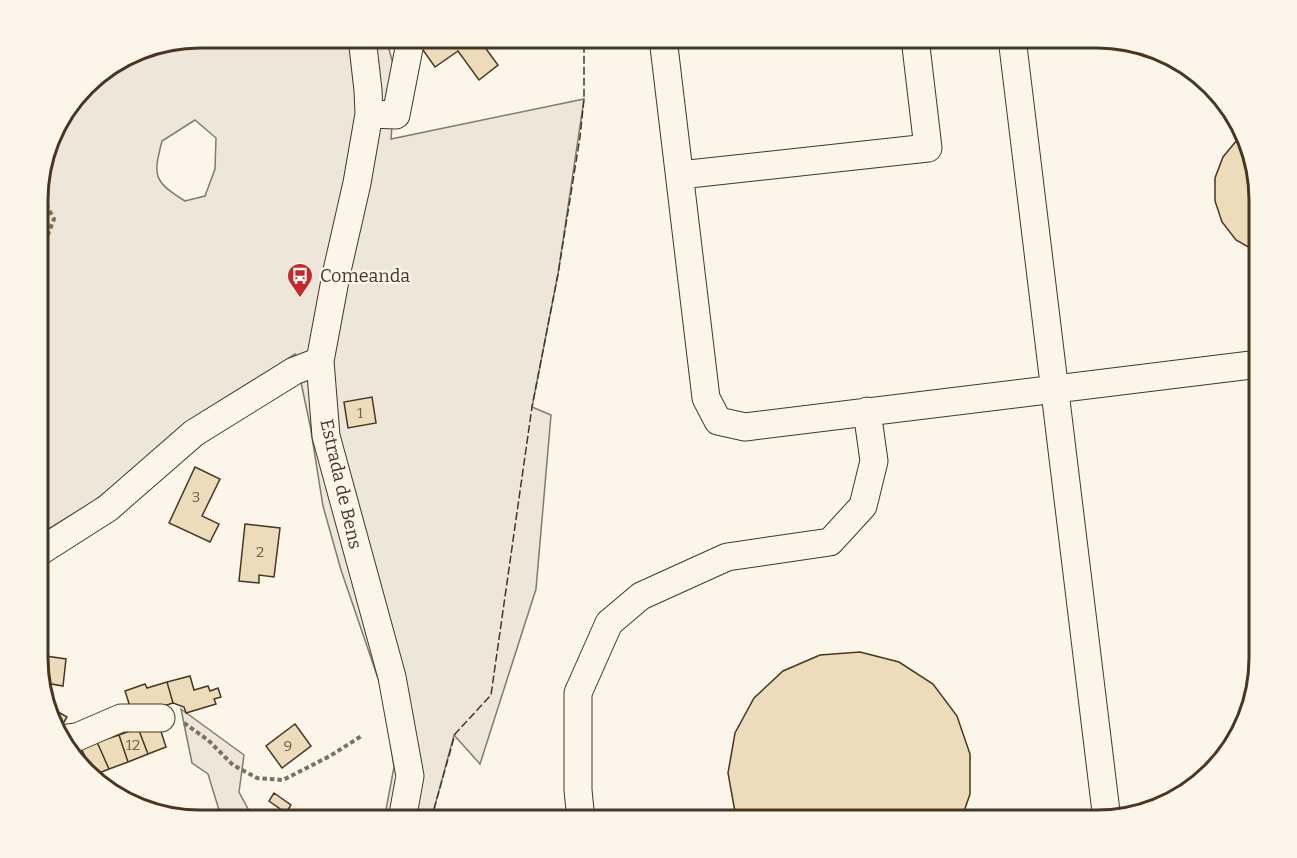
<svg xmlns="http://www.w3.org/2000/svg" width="1297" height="858" viewBox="0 0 1297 858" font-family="Bitter,serif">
<rect width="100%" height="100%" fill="#fbf6e9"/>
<path fill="#ede6d9" stroke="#887966" stroke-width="1.5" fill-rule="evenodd" d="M200,38H386L396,75L391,139L584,99L558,274L532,407L551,415L536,589L480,764L454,735L431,820H384L394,767L383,693L341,570L323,506L310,425L295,354L190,425L93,502L45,531L39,521V179L54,128L93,78L138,50ZM195,120L216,138L215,169L205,196L185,201C153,181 153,176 162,141Z
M181,709L244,755L239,792L254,820H222L208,774L192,763Z"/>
<path fill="#ecdcbc" stroke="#4a3520" stroke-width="1.5" d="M426,38H478L498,65L479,80L458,51L435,67L418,43Z
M1243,136L1259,190V253L1236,240L1222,222L1215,201V178L1223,157L1237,140Z
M372,397L376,423L348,428L344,402Z
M1259,440V478L1252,463V454Z
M195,467L220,479L202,516L219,524L210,542L169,523Z
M245,524L280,528L274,577L259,575V583L239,581Z
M860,652L899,662L933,684L957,716L970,754V794L961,820H740L735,812L728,773L735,733L754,698L783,671L820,655Z
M39,655L66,659L63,686L40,682Z
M190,676L194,690L208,686L210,691L218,688L221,697L214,699L216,704L186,713L184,707L173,703L167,682Z
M167,682L173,703L133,716L125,691L145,684L147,688Z
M48,706L67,717L59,730L56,729Z
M158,722L166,747L148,754L138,728Z
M295,724L311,746L282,768L266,746Z
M138,728L148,754L128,762L119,735Z
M119,735L128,762L109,769L97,742Z
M97,742L109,769L94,775L81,748Z
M81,748L94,775L71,752Z
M274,793L291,805L286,813L269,801Z"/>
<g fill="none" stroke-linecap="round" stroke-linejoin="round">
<defs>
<path id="minor" d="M362,38L368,90L369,114L357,183L336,275L320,361L326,436L392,677L410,776L402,820
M663,38L706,398L718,421L745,427L1259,364
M1012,38L1107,820
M369,114L396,115L411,38
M680,175L928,148L915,38
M39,552L108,508L194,433L294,371L320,361
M59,739L77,737L121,718H161
M581,820L578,790V693L609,623L641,596L727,557L830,542L863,506L874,461L867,411"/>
</defs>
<use href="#minor" stroke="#4a3520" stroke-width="29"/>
<path stroke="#7f6f5c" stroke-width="4" stroke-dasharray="4.5 3" stroke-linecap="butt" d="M39,191L54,219L39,257
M184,723L208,740L233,765L257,778L283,780L330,756L363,735"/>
<use href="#minor" stroke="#fbf6e9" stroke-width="27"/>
<path stroke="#4a3520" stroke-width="1.5" stroke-dasharray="8 3" stroke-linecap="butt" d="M431,820L455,734L491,695L532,407L558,274L580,137L584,99V38"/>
</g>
<defs>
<symbol id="bus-pin" viewBox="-11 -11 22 30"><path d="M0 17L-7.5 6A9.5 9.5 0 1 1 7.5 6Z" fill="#c62828" stroke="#fbf6e9"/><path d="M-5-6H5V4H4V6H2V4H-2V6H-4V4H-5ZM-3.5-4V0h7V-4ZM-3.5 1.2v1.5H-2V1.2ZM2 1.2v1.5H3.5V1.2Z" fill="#fff"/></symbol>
</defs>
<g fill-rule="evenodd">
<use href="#bus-pin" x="285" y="261" width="30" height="40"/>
</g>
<g text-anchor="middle" stroke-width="4.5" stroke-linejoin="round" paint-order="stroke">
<g font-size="15" fill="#725f47">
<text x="360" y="418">1</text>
<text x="196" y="502">3</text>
<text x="260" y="557">2</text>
<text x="133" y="750">12</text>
<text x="288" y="751">9</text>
</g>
<g font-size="18" fill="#4a3520" stroke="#fbf6e9" text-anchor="start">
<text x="320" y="282">Comeanda</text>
</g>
<g font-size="18" fill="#4a3520" stroke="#fbf6e9">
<text transform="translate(341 484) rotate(77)" y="6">Estrada de Bens</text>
</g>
</g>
<path d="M0 0H1297V858H0ZM200 48H1097A152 152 0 0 1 1249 200V658A152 152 0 0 1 1097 810H200A152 152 0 0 1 48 658V200A152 152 0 0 1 200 48Z" fill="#fbf6e9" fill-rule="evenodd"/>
<path fill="none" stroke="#4a3520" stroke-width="3" d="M200 48H1097A152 152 0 0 1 1249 200V658A152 152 0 0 1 1097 810H200A152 152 0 0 1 48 658V200A152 152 0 0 1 200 48Z"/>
</svg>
